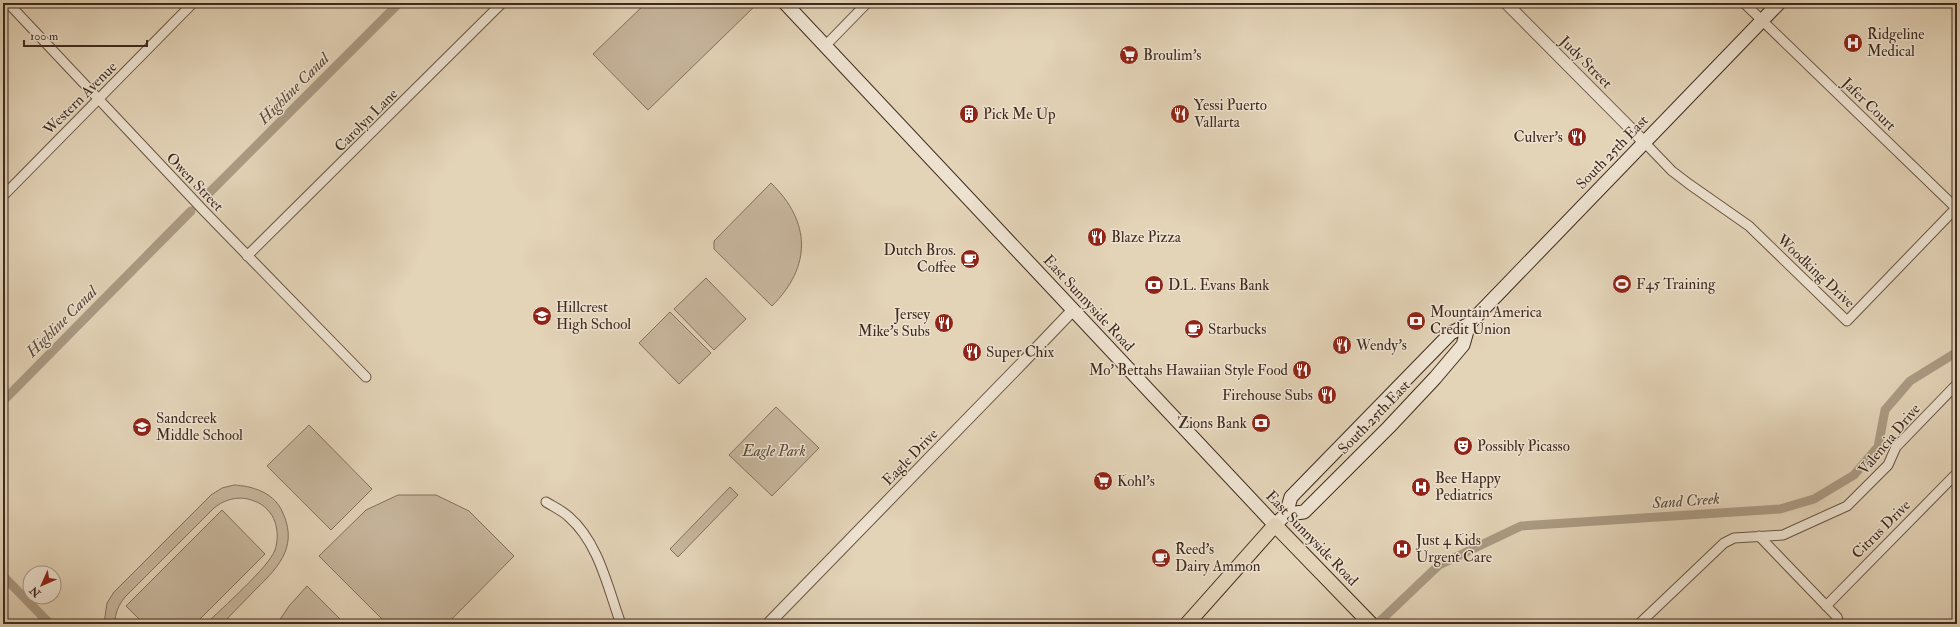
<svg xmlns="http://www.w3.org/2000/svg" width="1960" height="627" viewBox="0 0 1960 627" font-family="'IM FELL Double Pica',serif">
<rect width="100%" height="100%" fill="#e3d3b7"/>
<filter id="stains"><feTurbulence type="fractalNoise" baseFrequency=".005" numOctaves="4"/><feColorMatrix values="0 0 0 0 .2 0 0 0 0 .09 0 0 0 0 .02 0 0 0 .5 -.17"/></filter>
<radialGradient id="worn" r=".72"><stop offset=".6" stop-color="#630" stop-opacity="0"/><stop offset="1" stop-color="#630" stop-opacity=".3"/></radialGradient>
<path fill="#c7b69d" stroke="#83705e" d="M646,3H751L755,6L648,110L593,54Z
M771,183C811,222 812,266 772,306L714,249V241Z
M706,278L746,319L714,350L674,309Z
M670,312L711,353L679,384L639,343Z
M776,407L819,448L772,496L729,455Z
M309,425L372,489L331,530L267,466Z
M234,485C252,486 272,492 281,509C299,544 281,565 256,589C245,601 233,612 222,624H206C221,609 269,567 275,550C278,541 278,531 275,522C272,513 264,504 254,501C240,495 225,499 214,508L125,597C118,606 115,613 115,624H104L107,603L114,592L211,495L222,488Z
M730,487L738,495L678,557L670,549Z
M398,495H436L469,511L514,556L447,624H387L319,556L366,510Z
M222,510L265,554L195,624H144L126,606Z
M307,586L345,624H277L289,606Z"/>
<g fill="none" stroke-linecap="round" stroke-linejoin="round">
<path stroke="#ab9a83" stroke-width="9" d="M207,195L399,3
M3,401L191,211
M3,576L50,624
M1377,624L1439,565L1521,526L1780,509L1814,499L1854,475L1878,447L1885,410L1910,381L1957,352"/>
<defs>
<path id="minor" d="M8,3L205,212L366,377
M1744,3L1956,208
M825,46L867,3
M1645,143L1672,171L1689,184L1749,226L1847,321L1957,207
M3,196L193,3
M247,256L502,3
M546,502C554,507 563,511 569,517C599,543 608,589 621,624
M1759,536L1837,617L1839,624
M1826,606L1957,473
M1639,624L1724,543L1734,538L1783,535L1847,506L1888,465L1896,447L1957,384"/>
<path id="tertiary" d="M1506,3L1645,143
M768,624L1027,358L1073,310"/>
<path id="secondary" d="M785,3L1275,525L1286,514L1291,497L1451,333L1469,324L1779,3
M1286,514L1304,512L1389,427L1435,378L1463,345L1469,324"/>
<path id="primary" d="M1187,624L1275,525L1371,624"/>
</defs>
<use href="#minor" stroke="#685444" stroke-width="11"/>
<use href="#tertiary" stroke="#685444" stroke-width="13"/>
<use href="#secondary" stroke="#3f2a1e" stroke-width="15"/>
<use href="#primary" stroke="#3f2a1e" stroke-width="16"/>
<use href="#minor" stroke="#ede2d0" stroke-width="9"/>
<use href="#tertiary" stroke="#ede2d0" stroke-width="11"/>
<use href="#secondary" stroke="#ede2d0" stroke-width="13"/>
<use href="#primary" stroke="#e3d3b7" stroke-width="14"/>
</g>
<defs>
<symbol id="hospital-disc" viewBox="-11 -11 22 22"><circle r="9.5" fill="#8f2418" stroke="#ede2d0"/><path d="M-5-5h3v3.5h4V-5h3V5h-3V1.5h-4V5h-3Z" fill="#fff"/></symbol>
<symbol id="supermarket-disc" viewBox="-11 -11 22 22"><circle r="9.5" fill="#8f2418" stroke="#ede2d0"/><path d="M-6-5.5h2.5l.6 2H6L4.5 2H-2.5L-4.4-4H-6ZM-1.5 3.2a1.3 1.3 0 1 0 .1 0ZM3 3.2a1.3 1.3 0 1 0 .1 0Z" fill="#fff"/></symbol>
<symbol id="building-disc" viewBox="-11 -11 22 22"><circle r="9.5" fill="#8f2418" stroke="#ede2d0"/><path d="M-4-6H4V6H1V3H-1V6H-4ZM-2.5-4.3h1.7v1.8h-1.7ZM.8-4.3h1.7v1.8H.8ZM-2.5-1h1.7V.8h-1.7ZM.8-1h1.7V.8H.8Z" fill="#fff"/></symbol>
<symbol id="restaurant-disc" viewBox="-11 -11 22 22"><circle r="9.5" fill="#8f2418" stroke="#ede2d0"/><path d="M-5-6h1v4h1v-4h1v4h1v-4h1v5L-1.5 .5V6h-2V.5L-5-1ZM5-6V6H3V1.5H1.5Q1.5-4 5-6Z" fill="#fff"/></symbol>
<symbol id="cafe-disc" viewBox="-11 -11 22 22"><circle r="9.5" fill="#8f2418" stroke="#ede2d0"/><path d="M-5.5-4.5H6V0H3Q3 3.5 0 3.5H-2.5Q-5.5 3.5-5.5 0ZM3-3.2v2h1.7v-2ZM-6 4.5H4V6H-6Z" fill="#fff"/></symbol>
<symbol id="stadium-disc" viewBox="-11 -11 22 22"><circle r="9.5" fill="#8f2418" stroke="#ede2d0"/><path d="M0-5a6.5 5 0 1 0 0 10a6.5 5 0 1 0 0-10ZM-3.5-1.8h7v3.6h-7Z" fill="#fff"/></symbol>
<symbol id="bank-disc" viewBox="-11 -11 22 22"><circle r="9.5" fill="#8f2418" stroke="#ede2d0"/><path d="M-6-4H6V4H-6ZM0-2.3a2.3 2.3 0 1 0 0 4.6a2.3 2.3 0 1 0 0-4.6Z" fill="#fff"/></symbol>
<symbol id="school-disc" viewBox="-11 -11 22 22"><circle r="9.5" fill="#8f2418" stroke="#ede2d0"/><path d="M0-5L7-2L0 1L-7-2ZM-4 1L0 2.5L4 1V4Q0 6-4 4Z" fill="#fff"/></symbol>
<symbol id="theatre-disc" viewBox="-11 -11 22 22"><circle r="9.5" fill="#8f2418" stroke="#ede2d0"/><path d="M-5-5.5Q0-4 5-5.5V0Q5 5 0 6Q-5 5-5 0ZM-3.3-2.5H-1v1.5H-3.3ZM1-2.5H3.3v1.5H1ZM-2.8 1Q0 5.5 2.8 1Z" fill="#fff"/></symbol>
</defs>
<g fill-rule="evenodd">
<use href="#hospital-disc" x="1842" y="32" width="22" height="22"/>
<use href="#supermarket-disc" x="1118" y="44" width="22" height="22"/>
<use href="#building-disc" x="958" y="103" width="22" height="22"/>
<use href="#restaurant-disc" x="1169" y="103" width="22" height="22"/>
<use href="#restaurant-disc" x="1566" y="126" width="22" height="22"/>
<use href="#restaurant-disc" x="1086" y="226" width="22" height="22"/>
<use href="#cafe-disc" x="959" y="248" width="22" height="22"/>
<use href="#stadium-disc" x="1611" y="273" width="22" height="22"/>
<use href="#bank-disc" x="1143" y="274" width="22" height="22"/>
<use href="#school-disc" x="531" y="305" width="22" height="22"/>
<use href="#bank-disc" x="1405" y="310" width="22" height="22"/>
<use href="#restaurant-disc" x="933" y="312" width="22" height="22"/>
<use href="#cafe-disc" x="1183" y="318" width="22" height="22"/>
<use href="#restaurant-disc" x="1331" y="334" width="22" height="22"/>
<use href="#restaurant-disc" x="961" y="341" width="22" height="22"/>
<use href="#restaurant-disc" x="1291" y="359" width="22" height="22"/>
<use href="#restaurant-disc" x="1316" y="384" width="22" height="22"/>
<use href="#bank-disc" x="1250" y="412" width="22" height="22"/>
<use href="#school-disc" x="131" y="416" width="22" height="22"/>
<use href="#theatre-disc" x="1452" y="435" width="22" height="22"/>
<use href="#supermarket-disc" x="1092" y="470" width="22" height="22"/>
<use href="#hospital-disc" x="1410" y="476" width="22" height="22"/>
<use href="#hospital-disc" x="1391" y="538" width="22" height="22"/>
<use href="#cafe-disc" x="1150" y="547" width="22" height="22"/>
</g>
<g text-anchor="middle" stroke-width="3" stroke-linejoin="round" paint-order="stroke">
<g font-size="15" fill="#3f2a1e" stroke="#ede2d0" text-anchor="start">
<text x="1867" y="39">Ridgeline<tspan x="1867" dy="17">Medical</tspan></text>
<text x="1143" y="60">Broulim's</text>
<text x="1194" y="110">Yessi Puerto<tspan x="1194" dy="17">Vallarta</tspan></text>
<text x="983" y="119">Pick Me Up</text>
<text x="1563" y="142" text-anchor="end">Culver's</text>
<text x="1111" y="242">Blaze Pizza</text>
<text x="956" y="255" text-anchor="end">Dutch Bros.<tspan x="956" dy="17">Coffee</tspan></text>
<text x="1636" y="289">F45 Training</text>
<text x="1168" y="290">D.L. Evans Bank</text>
<text x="556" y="312">Hillcrest<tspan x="556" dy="17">High School</tspan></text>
<text x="1430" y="317">Mountain America<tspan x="1430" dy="17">Credit Union</tspan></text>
<text x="930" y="319" text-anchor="end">Jersey<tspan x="930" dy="17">Mike's Subs</tspan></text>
<text x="1208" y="334">Starbucks</text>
<text x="1356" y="350">Wendy's</text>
<text x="986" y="357">Super Chix</text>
<text x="1288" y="375" text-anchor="end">Mo' Bettahs Hawaiian Style Food</text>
<text x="1313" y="400" text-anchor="end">Firehouse Subs</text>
<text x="156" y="423">Sandcreek<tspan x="156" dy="17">Middle School</tspan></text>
<text x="1247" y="428" text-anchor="end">Zions Bank</text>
<text x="1477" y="451">Possibly Picasso</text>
<text x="1435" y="483">Bee Happy<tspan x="1435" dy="17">Pediatrics</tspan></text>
<text x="1117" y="486">Kohl's</text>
<text x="1416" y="545">Just 4 Kids<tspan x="1416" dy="17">Urgent Care</tspan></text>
<text x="1175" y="554">Reed's<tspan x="1175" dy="17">Dairy Ammon</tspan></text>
</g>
<g font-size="15" fill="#3f2a1e" stroke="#ede2d0">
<text transform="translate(1586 62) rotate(45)" y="5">Judy Street</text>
<text transform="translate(80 98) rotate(-45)" y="5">Western Avenue</text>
<text transform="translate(1869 104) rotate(44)" y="5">Jafer Court</text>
<text transform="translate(366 120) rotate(-45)" y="5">Carolyn Lane</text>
<text transform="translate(1612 152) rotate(-46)" y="5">South 25th East</text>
<text transform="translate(195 182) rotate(46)" y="5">Owen Street</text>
<text transform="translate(1816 271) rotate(43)" y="5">Woodking Drive</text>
<text transform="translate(1089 303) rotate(47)" y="5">East Sunnyside Road</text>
<text transform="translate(1374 417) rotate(-46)" y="5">South 25th East</text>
<text transform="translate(1889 439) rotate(-50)" y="5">Valencia Drive</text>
<text transform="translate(910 457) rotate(-46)" y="5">Eagle Drive</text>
<text transform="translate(1881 529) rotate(-45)" y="5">Citrus Drive</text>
<text transform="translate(1312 538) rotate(46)" y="5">East Sunnyside Road</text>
</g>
<g font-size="15" font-style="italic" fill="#5a4637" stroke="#ede2d0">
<text x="774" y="456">Eagle Park</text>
</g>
<g font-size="16" font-style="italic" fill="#5a4637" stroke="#ede2d0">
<text transform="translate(293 88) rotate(-45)" y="6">Highline Canal</text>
<text transform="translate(61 321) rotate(-45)" y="6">Highline Canal</text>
<text transform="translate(1686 500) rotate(-4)" y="6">Sand Creek</text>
</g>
</g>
<rect width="1960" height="627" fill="none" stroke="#e3d3b7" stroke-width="16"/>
<rect x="4" y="4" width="1952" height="619" fill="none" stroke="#3f2a1e" stroke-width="2"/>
<rect x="8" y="8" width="1944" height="611" fill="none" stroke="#3f2a1e"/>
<g transform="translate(42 585) rotate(225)"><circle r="19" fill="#ede2d0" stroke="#a79889"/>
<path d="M0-3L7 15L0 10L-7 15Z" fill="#8f2418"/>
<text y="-6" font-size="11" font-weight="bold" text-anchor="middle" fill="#3f2a1e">N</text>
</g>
<path d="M24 40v6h123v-6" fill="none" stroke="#3f2a1e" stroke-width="2"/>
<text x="30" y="40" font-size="12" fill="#3f2a1e" stroke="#ede2d0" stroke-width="3" paint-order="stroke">100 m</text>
<rect width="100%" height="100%" filter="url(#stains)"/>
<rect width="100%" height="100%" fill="url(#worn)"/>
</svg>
